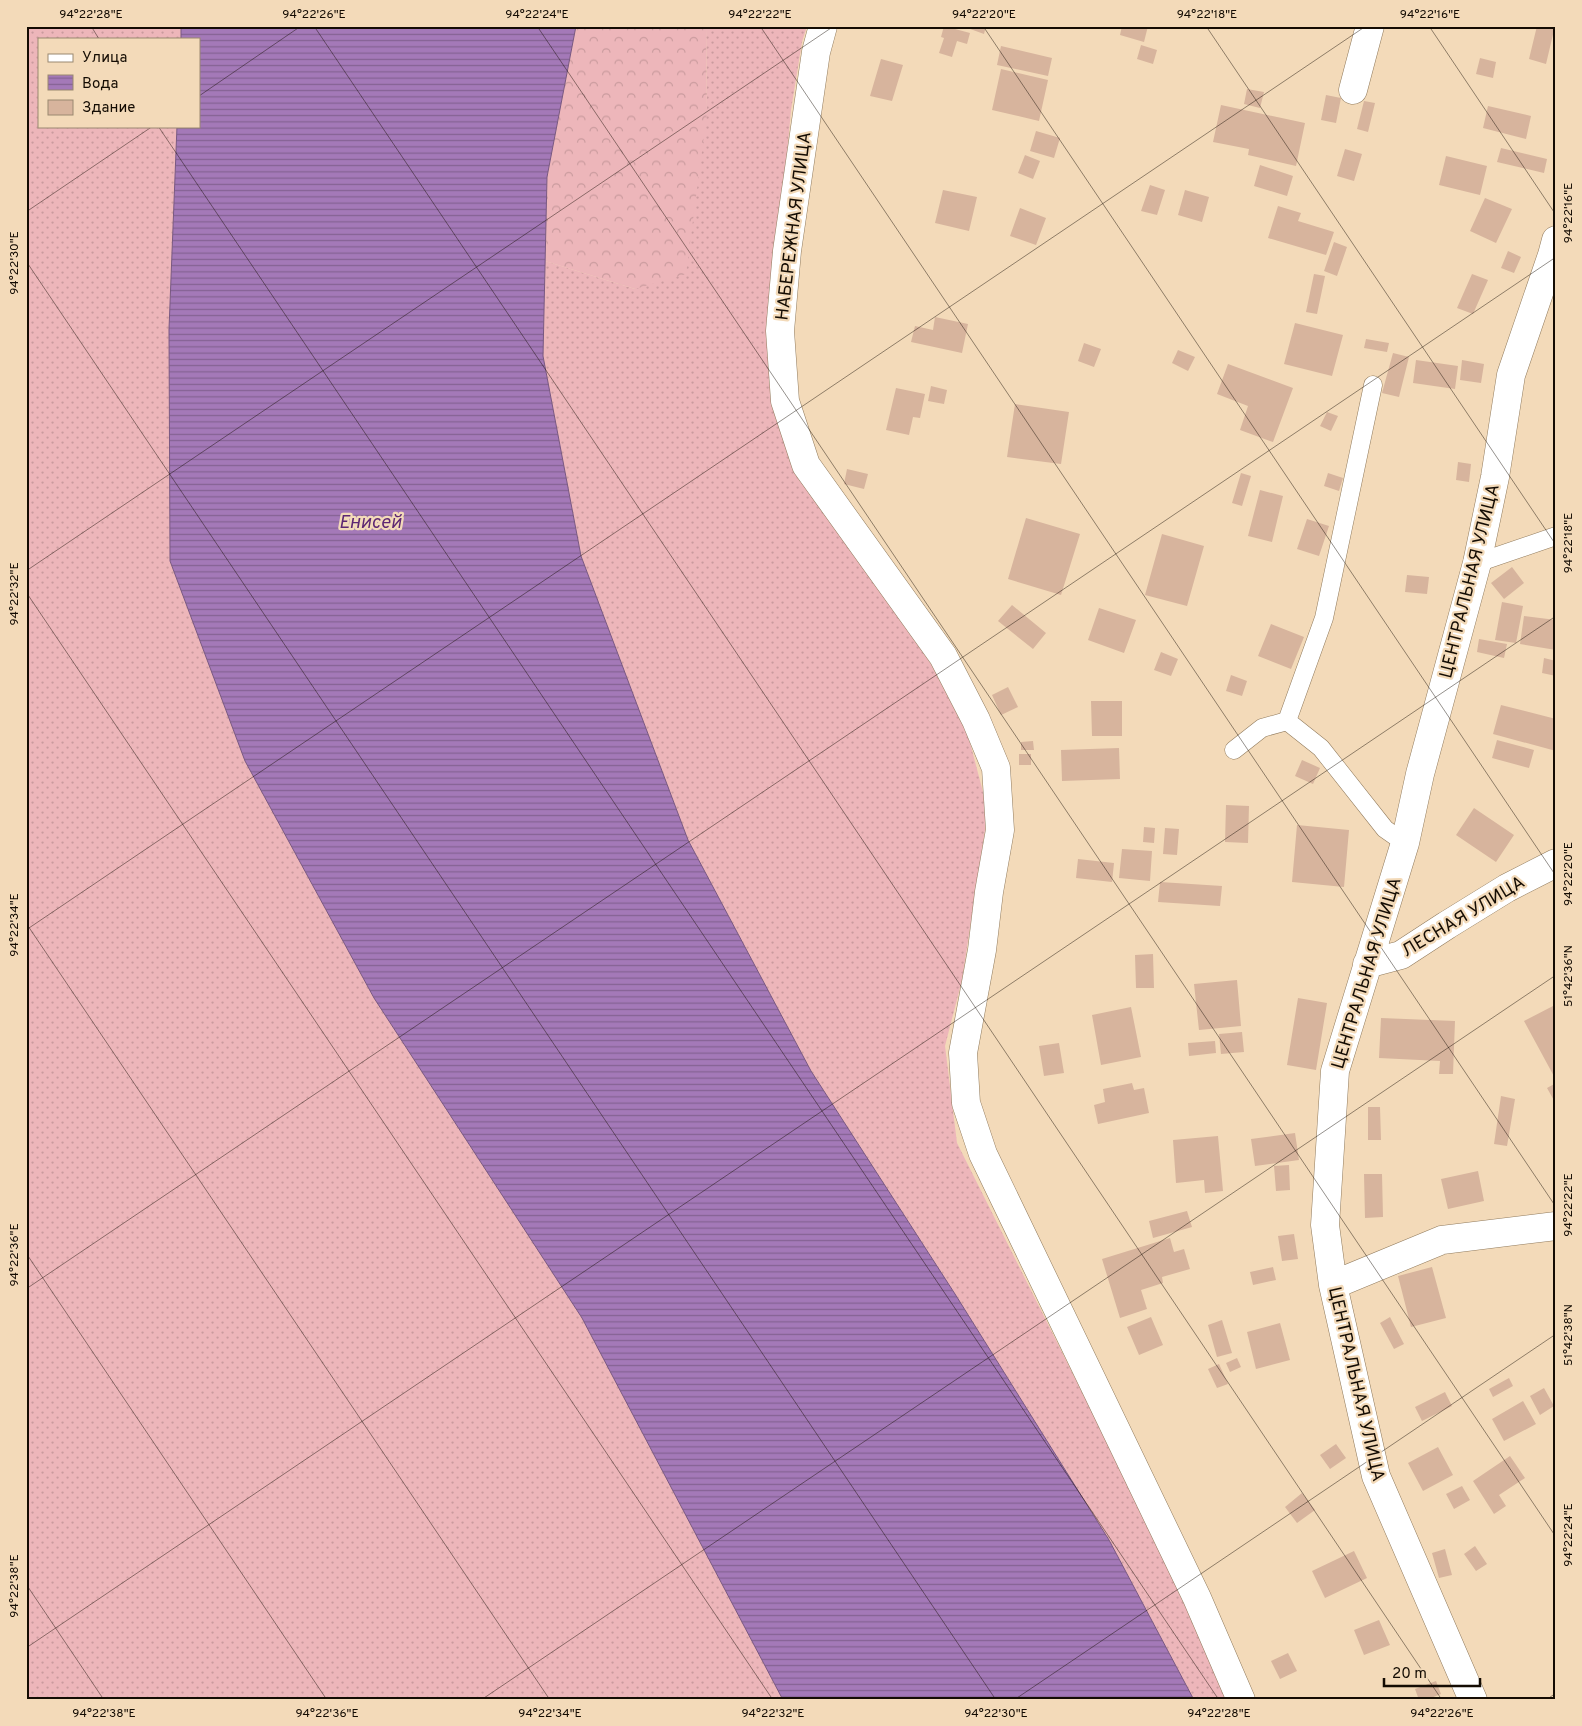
<svg xmlns="http://www.w3.org/2000/svg" width="1582" height="1726" viewBox="0 0 1582 1726" font-family="Overpass,sans-serif">
<defs>
<pattern id="grass-dots" width="8" height="8" patternUnits="userSpaceOnUse" patternTransform="scale(1.25)"><rect width="8" height="8" fill="#edb6ba"/><path d="M2 2h.1M6 6h.1" fill="none" stroke="#ca9b9e" stroke-width="1.8" stroke-linecap="round"/></pattern>
<pattern id="forest-crowns" width="20" height="18" patternUnits="userSpaceOnUse" patternTransform="scale(1.25)"><rect width="20" height="18" fill="#edb6ba"/><path d="M2 6a3 3 0 1 1 6 0M12 15a3 3 0 1 1 6 0" fill="none" stroke="#ca9b9e"/></pattern>
<pattern id="water-rules" width="6" height="5" patternUnits="userSpaceOnUse" patternTransform="scale(1.25)"><rect width="6" height="5" fill="#a479b8"/><path d="M0 2.5h6" fill="none" stroke="#846293"/></pattern>
</defs>
<rect width="100%" height="100%" fill="#f3dab9"/>
<path fill="url(#grass-dots)" d="M26,26H181V39H39V126H177L169,329L170,561L245,761L374,998L582,1318L783,1700H26Z
M706,26H807L802,42L791,110L772,322L820,501L931,664L968,735L988,811L962,980L945,1046L957,1143L1195,1617L1229,1700H1194L1109,1540L955,1294L811,1071L688,840L581,556L543,356L545,261L635,289L707,112Z"/>
<path fill="url(#forest-crowns)" d="M576,26H706L707,112L686,274L635,289L545,261L547,177Z"/>
<path fill="url(#water-rules)" stroke="#795882" d="M181,26H576L547,177L543,356L581,556L688,840L811,1071L955,1294L1109,1540L1194,1700H783L582,1318L374,998L245,761L170,561L169,329L177,126H199V39H181Z"/>
<path fill="#d7b49d" d="M944,26L970,33L967,44L957,41L952,57L939,53L944,38L941,37Z
M962,26H986L984,34Z
M1122,26H1148L1144,42L1120,35Z
M1537,26H1555L1546,64L1529,59Z
M1141,45L1157,50L1153,64L1137,59Z
M1001,46L1052,58L1048,76L997,65Z
M1480,58L1496,62L1493,78L1476,74Z
M881,59L903,65L892,101L870,96Z
M1001,69L1048,80L1039,121L992,110Z
M1247,89L1264,92L1260,108L1244,104Z
M1326,95L1341,98L1336,123L1321,120Z
M1364,101L1375,103L1368,132L1357,129Z
M1221,105L1305,123L1296,166L1248,155L1249,149L1213,142Z
M1488,106L1531,116L1526,139L1483,128Z
M1036,131L1060,138L1054,158L1030,151Z
M1501,148L1547,159L1544,173L1497,162Z
M1345,149L1362,154L1354,181L1337,176Z
M1025,155L1040,161L1033,179L1018,173Z
M1446,156L1487,166L1480,195L1439,185Z
M1260,165L1293,176L1287,196L1254,186Z
M1150,185L1165,190L1157,215L1141,211Z
M943,190L977,197L969,231L935,223Z
M1185,190L1209,197L1202,222L1178,215Z
M1485,198L1512,209L1496,243L1470,231Z
M1278,206L1301,213L1298,221L1334,232L1326,255L1268,238Z
M1020,208L1046,218L1036,245L1010,236Z
M1334,242L1347,247L1337,276L1324,271Z
M1508,251L1521,257L1514,273L1501,268Z
M1314,274L1325,276L1317,314L1306,312Z
M1472,274L1488,280L1473,314L1457,308Z
M935,317L968,324L962,353L911,342L915,326L933,330Z
M1295,323L1343,335L1332,376L1284,364Z
M1366,339L1389,343L1387,352L1364,348Z
M1084,343L1101,349L1094,367L1078,361Z
M1178,350L1195,357L1188,371L1172,363Z
M1393,353L1409,357L1399,397L1382,393Z
M1416,360L1458,366L1455,389L1413,383Z
M1462,360L1484,364L1481,383L1460,380Z
M1228,364L1293,388L1273,442L1240,430L1248,406L1217,394Z
M931,386L947,390L944,404L928,401Z
M896,388L925,394L920,418L913,417L909,435L886,430Z
M1015,404L1069,412L1061,464L1007,457Z
M1327,412L1338,416L1331,431L1320,426Z
M1458,462L1471,464L1469,482L1456,480Z
M847,469L868,474L864,489L844,484Z
M1241,473L1251,476L1242,506L1232,503Z
M1328,473L1343,478L1339,491L1324,486Z
M1260,490L1283,496L1272,542L1248,536Z
M1026,518L1080,534L1061,595L1008,579Z
M1307,519L1329,526L1319,556L1297,549Z
M1162,534L1204,546L1187,606L1145,595Z
M1512,567L1524,583L1504,599L1491,583Z
M1407,575L1429,577L1427,594L1405,592Z
M1502,602L1523,606L1516,643L1495,640Z
M1012,605L1046,633L1033,649L998,621Z
M1099,608L1136,620L1124,653L1088,640Z
M1524,616L1556,620V650L1520,644Z
M1271,624L1304,637L1291,669L1258,656Z
M1479,639L1507,644L1504,658L1477,652Z
M1161,652L1178,659L1171,676L1154,670Z
M1544,658L1556,661V676L1542,673Z
M1231,675L1247,681L1242,696L1226,691Z
M1008,687L1018,707L1001,715L992,695Z
M1091,701H1122V736H1092Z
M1501,705L1556,719V751L1493,734Z
M1497,740L1534,750L1529,768L1492,758Z
M1033,741L1034,750H1021V742Z
M1119,748L1120,779L1062,781L1061,750Z
M1019,754H1031V765H1019Z
M1302,760L1320,768L1313,784L1295,776Z
M1226,805L1249,806L1248,843L1225,842Z
M1474,808L1514,835L1496,862L1456,835Z
M1297,825L1349,830L1344,887L1292,882Z
M1144,827L1155,828L1154,843L1143,842Z
M1165,828L1179,829L1177,855L1163,854Z
M1122,849L1152,851L1150,881L1119,878Z
M1078,859L1114,863L1112,882L1076,878Z
M1160,882L1222,886L1220,906L1158,902Z
M1153,954L1154,988H1136L1135,955Z
M1237,980L1241,1026L1199,1030L1194,984Z
M1298,998L1327,1003L1316,1070L1287,1065Z
M1553,1006L1556,1011V1080L1524,1021Z
M1131,1007L1141,1057L1101,1065L1092,1015Z
M1381,1018L1455,1021L1453,1074H1439L1440,1061L1379,1058Z
M1242,1032L1244,1052L1221,1054L1219,1034Z
M1215,1041L1216,1053L1189,1056L1188,1043Z
M1059,1043L1064,1073L1044,1076L1039,1046Z
M1132,1083L1134,1090L1144,1088L1149,1113L1098,1124L1094,1105L1105,1102L1103,1089Z
M1556,1083V1104L1547,1088Z
M1501,1096L1515,1099L1507,1146L1494,1144Z
M1368,1107H1380L1381,1140H1368Z
M1295,1133L1299,1160L1255,1166L1251,1139Z
M1218,1136L1223,1191L1205,1193L1204,1180L1176,1183L1173,1140Z
M1289,1165L1290,1190L1276,1191L1274,1166Z
M1478,1171L1484,1201L1448,1209L1441,1179Z
M1364,1174H1382L1383,1217L1365,1218Z
M1187,1211L1192,1227L1153,1238L1149,1221Z
M1294,1234L1298,1259L1282,1261L1278,1236Z
M1170,1238L1174,1252L1184,1249L1190,1269L1162,1277L1163,1283L1141,1290L1147,1309L1120,1318L1102,1259Z
M1273,1267L1276,1280L1253,1285L1250,1272Z
M1432,1267L1446,1318L1411,1327L1398,1276Z
M1151,1317L1163,1345L1139,1355L1127,1327Z
M1390,1317L1404,1344L1394,1349L1380,1323Z
M1222,1320L1232,1353L1217,1357L1208,1325Z
M1280,1323L1290,1360L1256,1369L1247,1332Z
M1237,1358L1241,1367L1230,1372L1226,1363Z
M1219,1364L1228,1384L1217,1388L1208,1369Z
M1509,1378L1513,1386L1493,1397L1489,1389Z
M1544,1388L1554,1406L1540,1415L1530,1396Z
M1445,1392L1452,1406L1422,1421L1415,1407Z
M1523,1401L1536,1424L1504,1441L1492,1419Z
M1336,1444L1346,1458L1330,1469L1320,1455Z
M1438,1447L1453,1475L1423,1491L1408,1463Z
M1510,1456L1525,1478L1499,1495L1506,1506L1494,1514L1473,1481Z
M1462,1486L1470,1500L1454,1509L1446,1494Z
M1302,1493L1315,1510L1297,1523L1285,1507Z
M1475,1546L1487,1564L1476,1571L1464,1554Z
M1445,1549L1452,1575L1439,1578L1432,1553Z
M1354,1551L1367,1578L1325,1598L1312,1571Z
M1379,1620L1390,1645L1364,1655L1354,1630Z
M1288,1653L1297,1671L1280,1679L1271,1661Z
M1436,1681L1441,1694L1426,1700H1419L1415,1689Z"/>
<g fill="none" stroke-linecap="round" stroke-linejoin="round">
<defs>
<path id="lane" d="M1477,563L1556,536
M1287,721L1324,618L1373,385
M1234,750L1262,728L1287,721L1321,748L1385,829L1405,843"/>
<path id="street" d="M823,26L816,52L787,251L780,331L785,401L806,465L943,656L976,720L996,768L1000,830L989,892L982,950L963,1053L966,1103L983,1154L1197,1598L1241,1700
M1353,90L1370,26
M1367,964L1401,955L1447,925L1507,888L1556,863
M1333,1285L1442,1240L1556,1226
M1473,1700L1376,1476L1333,1285L1325,1225L1335,1071L1405,843L1420,774L1477,563L1495,477L1511,375L1552,255L1556,240"/>
</defs>
<use href="#lane" stroke="#917b5d" stroke-width="19"/>
<use href="#street" stroke="#917b5d" stroke-width="29"/>
<use href="#lane" stroke="#fff" stroke-width="18"/>
<use href="#street" stroke="#fff" stroke-width="28"/>
</g>
<path fill="none" stroke="#140c03" stroke-width="1" stroke-opacity="0.45" d="M91,26L99,39M314,26L1442,1700M537,26L1556,1537M760,26L1556,1207M983,26L1556,876M1206,26L1556,545M1429,26L1556,215M199,96L301,26M158,126L1219,1700M26,212L153,126M26,261L996,1700M26,571L834,26M26,592L773,1700M26,923L550,1700M26,930L1366,26M26,1253L327,1700M26,1289L1556,257M26,1584L104,1700M26,1648L1556,616M481,1700L1556,975M1014,1700L1556,1334M1546,1700L1556,1693"/>
<g text-anchor="middle" stroke-width="4.5" stroke-linejoin="round" paint-order="stroke">
<g font-size="18" fill="#140c03" stroke="#f3dab9">
<text transform="translate(793 226) rotate(-83)" y="6">НАБЕРЕЖНАЯ УЛИЦА</text>
<text transform="translate(1469 581) rotate(-76)" y="6">ЦЕНТРАЛЬНАЯ УЛИЦА</text>
<text transform="translate(1463 916) rotate(-31)" y="6">ЛЕСНАЯ УЛИЦА</text>
<text transform="translate(1366 973) rotate(-73)" y="6">ЦЕНТРАЛЬНАЯ УЛИЦА</text>
<text transform="translate(1357 1384) rotate(77)" y="6">ЦЕНТРАЛЬНАЯ УЛИЦА</text>
</g>
<g font-size="19" font-style="italic" fill="#5d2773" stroke="#f3dab9">
<text x="370" y="528">Енисей</text>
</g>
</g>
<rect width="1582" height="1726" fill="none" stroke="#f3dab9" stroke-width="55"/>
<rect x="38" y="38" width="162" height="90" fill="#f3dab9" stroke="#9a8870"/>
<rect x="48" y="54" width="25" height="8" fill="#ffffff" stroke="#9a8870"/>
<text x="82" y="62" font-size="15" fill="#140c03">Улица</text>
<rect x="48" y="75" width="25" height="15" fill="url(#water-rules)" stroke="#9a8870"/>
<text x="82" y="88" font-size="15" fill="#140c03">Вода</text>
<rect x="48" y="100" width="25" height="15" fill="#d7b49d" stroke="#9a8870"/>
<text x="82" y="112" font-size="15" fill="#140c03">Здание</text>
<path d="M1384 1678v8h96v-8" fill="none" stroke="#140c03" stroke-width="2.5"/>
<text x="1392" y="1678" font-size="15" fill="#140c03" stroke="#f3dab9" stroke-width="4" paint-order="stroke">20 m</text>
<rect x="28" y="28" width="1526" height="1670" fill="none" stroke="#140c03" stroke-width="2"/>
<g font-size="12" text-anchor="middle" fill="#140c03">
<text x="91" y="18">94°22'28"E</text>
<text x="314" y="18">94°22'26"E</text>
<text x="537" y="18">94°22'24"E</text>
<text x="760" y="18">94°22'22"E</text>
<text x="984" y="18">94°22'20"E</text>
<text x="1207" y="18">94°22'18"E</text>
<text x="1430" y="18">94°22'16"E</text>
<text transform="translate(1568 213) rotate(-90)" y="4">94°22'16"E</text>
<text transform="translate(14 263) rotate(-90)" y="4">94°22'30"E</text>
<text transform="translate(1568 543) rotate(-90)" y="4">94°22'18"E</text>
<text transform="translate(14 594) rotate(-90)" y="4">94°22'32"E</text>
<text transform="translate(1568 874) rotate(-90)" y="4">94°22'20"E</text>
<text transform="translate(14 925) rotate(-90)" y="4">94°22'34"E</text>
<text transform="translate(1568 976) rotate(-90)" y="4">51°42'36"N</text>
<text transform="translate(1568 1205) rotate(-90)" y="4">94°22'22"E</text>
<text transform="translate(14 1255) rotate(-90)" y="4">94°22'36"E</text>
<text transform="translate(1568 1335) rotate(-90)" y="4">51°42'38"N</text>
<text transform="translate(1568 1535) rotate(-90)" y="4">94°22'24"E</text>
<text transform="translate(14 1586) rotate(-90)" y="4">94°22'38"E</text>
<text x="104" y="1717">94°22'38"E</text>
<text x="327" y="1717">94°22'36"E</text>
<text x="550" y="1717">94°22'34"E</text>
<text x="773" y="1717">94°22'32"E</text>
<text x="996" y="1717">94°22'30"E</text>
<text x="1219" y="1717">94°22'28"E</text>
<text x="1442" y="1717">94°22'26"E</text>
</g>
</svg>
